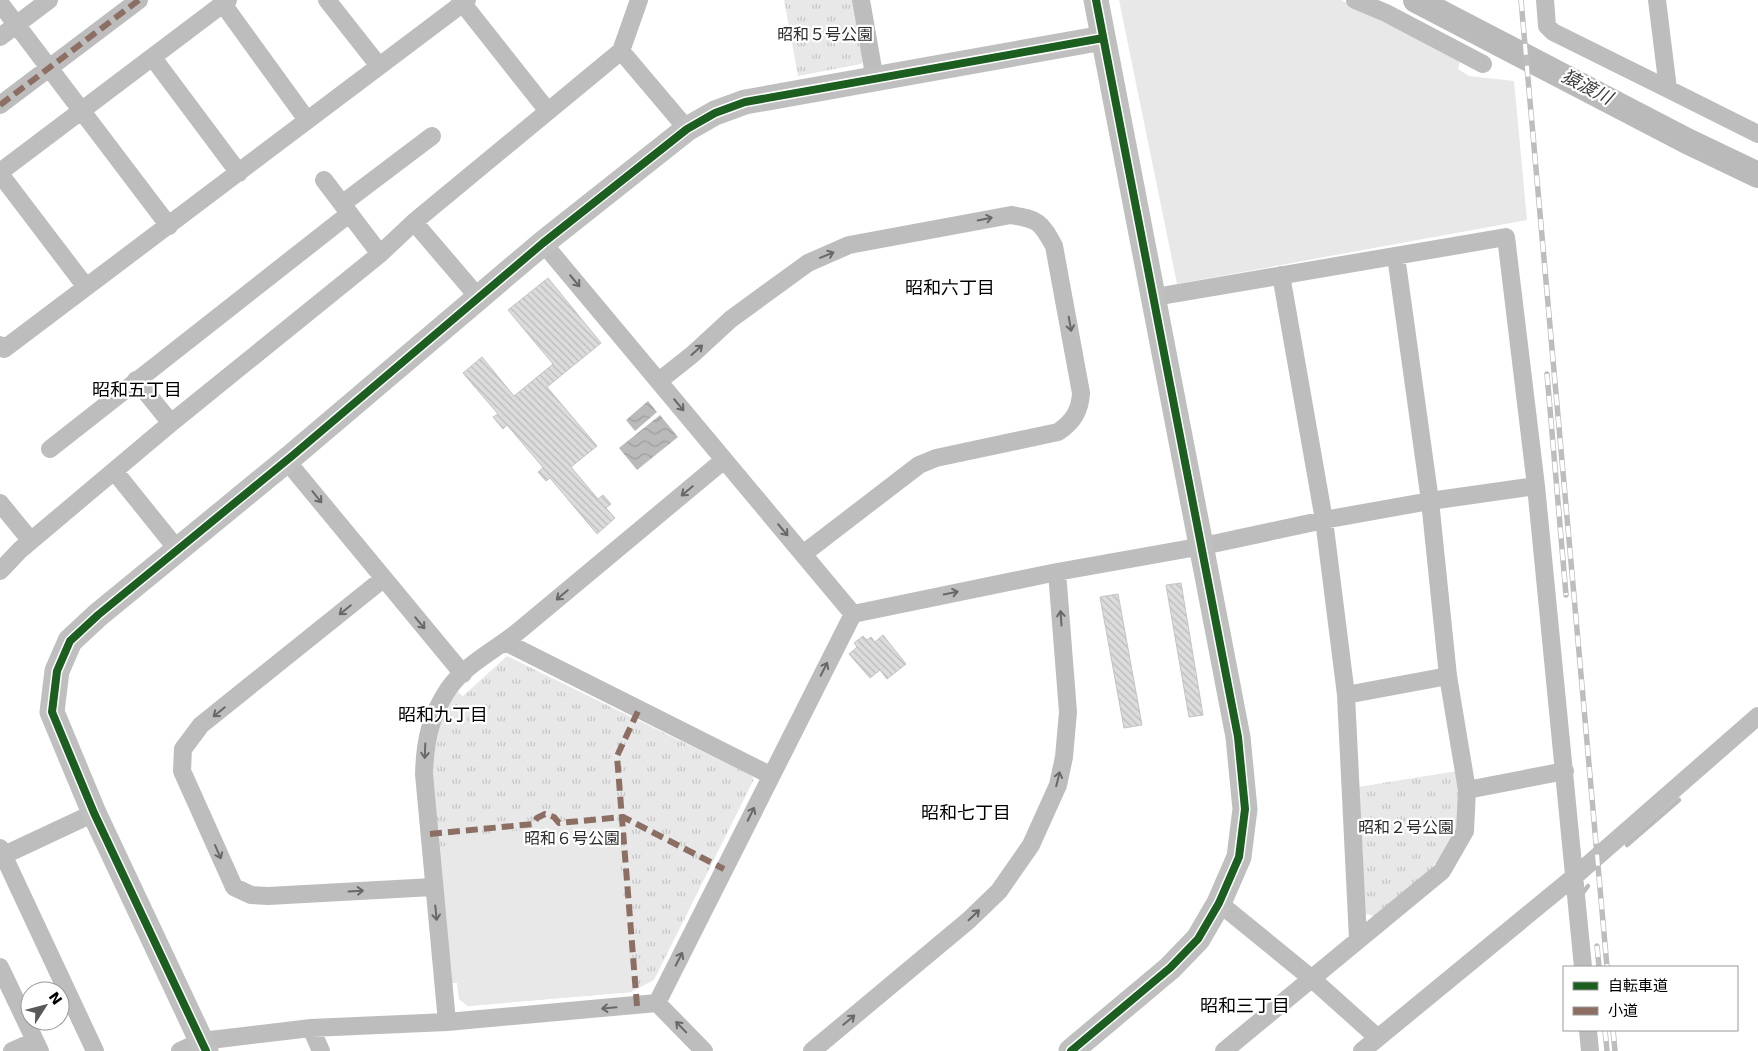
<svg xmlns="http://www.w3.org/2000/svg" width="1758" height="1051" viewBox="0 0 1758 1051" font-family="'DejaVu Sans','Noto Sans JP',sans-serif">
<defs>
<pattern id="park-tufts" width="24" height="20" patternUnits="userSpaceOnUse" patternTransform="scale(1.25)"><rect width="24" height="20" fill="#e8e8e8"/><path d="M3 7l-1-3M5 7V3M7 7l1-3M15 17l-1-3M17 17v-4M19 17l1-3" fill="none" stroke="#c5c5c5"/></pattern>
<pattern id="water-waves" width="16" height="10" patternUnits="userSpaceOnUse" patternTransform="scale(1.25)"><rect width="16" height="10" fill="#bababa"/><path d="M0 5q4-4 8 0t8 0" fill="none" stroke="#9e9e9e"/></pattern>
<pattern id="building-back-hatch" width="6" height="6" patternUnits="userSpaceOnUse" patternTransform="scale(1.25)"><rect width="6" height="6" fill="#dcdcdc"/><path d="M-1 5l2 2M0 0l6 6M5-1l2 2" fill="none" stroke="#bbb"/></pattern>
</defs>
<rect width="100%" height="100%" fill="#fff"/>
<path fill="url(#park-tufts)" d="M784,0H854L865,60L861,64L798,76Z
M507,656L752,776L754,779L654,980L631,992L468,1006L459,999L457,983H448L429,775L441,713L455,690L463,696Z
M1457,771C1459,789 1463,807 1459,825C1452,860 1400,894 1374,916L1362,913L1358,787Z"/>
<path fill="#e8e8e8" d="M1119,0H1341L1461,58L1458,69L1469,76L1514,81L1527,220L1177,284Z
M605,822L618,834L631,992L468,1006L459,999L457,983H448L436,848H445L446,838Z"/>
<path fill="url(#water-waves)" d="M648,401L657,412L635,431L626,420Z
M660,415L678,437L637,470L619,448Z"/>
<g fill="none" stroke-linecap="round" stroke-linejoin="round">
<path stroke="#bababa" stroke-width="4.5" d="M1627,845L1679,800
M1582,894L1588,886"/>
<path stroke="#bababa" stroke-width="26" d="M1416,0L1687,141L1758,175"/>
</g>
<path fill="url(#building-back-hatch)" stroke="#c4c4c4" d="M548,278L601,343L547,387L597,446L571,467L598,499L603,495L611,504L606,508L615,518L597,534L550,478L546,481L538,472L543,468L541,465L507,425L503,429L493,417L498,414L463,373L482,357L514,396L553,364L508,310Z
M1181,583L1203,715L1189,717L1166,585Z
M1118,594L1142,725L1124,728L1100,597Z
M883,635L906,664L887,679L880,670L870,678L849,654L857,647L854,643L863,636L867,640L871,637L875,642Z"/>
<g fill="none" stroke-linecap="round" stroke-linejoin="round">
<path stroke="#bdbdbd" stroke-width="18" d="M327,0L379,66
M460,0L547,110
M861,0L875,80
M1355,0L1386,13L1483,64
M1545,0L1547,26L1553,32L1668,89
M1657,0L1668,89L1758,134
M0,3L169,226
M223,4L307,120
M0,37L49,0
M621,51L687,129
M153,58L239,173
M0,105L139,0
M0,172L228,0
M0,174L86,287
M324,180L380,254
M342,204L432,136
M414,222L478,297
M543,243L853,614
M1281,275L1324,520L1346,695L1358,939
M1155,297L1506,237L1536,486L1583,967
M0,345L4,349L467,0
M136,380L171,423
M659,381L693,354L731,319L808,263L849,245L1011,215C1038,219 1041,222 1054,246L1081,393C1080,411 1073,422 1058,432L936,458L919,465L803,554
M50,449L349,214
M286,460L463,674
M115,472L177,549
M0,503L31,541
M0,571L20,550L171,423L380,254L414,222L621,51L639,0
M383,579L201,725L183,749L182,771L234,887L251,895L268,896L433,887
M505,642L770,775
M1346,695L1448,676
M1467,790L1565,771
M0,848L95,1051
M0,857L94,813
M1219,903L1311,978L1378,1038
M0,967L40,1051
M657,1003L853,614L1057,572L1203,546L1324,520L1430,501L1536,486
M657,1003L704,1051
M447,1022L657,1003
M311,1028L321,1051
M1588,1030L1590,1051
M12,1051L35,1041
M180,1051L202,1041L311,1028L447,1022L424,774C425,741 430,716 449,688C466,664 497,649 520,630C588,574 656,517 724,460
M812,1051L969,920L999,891L1031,845L1058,785L1064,757L1068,712L1057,572
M1224,1051L1442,871L1465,831L1467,790L1448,676L1430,501L1396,256
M1362,1051L1575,876L1758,716"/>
<path stroke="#bfbfbf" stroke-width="25" d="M206,1051L94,813L52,712L57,671L70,641L98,615L292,456L543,243L687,129L715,113L745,102L1103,38
M1071,1051L1170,968L1198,939L1219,903L1239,857L1245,809L1238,737L1096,0"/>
<defs>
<path id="rail" d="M1521,0L1607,967
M1547,374L1566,595
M1597,946L1599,967
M1605,1030L1607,1051
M1613,1030L1615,1051"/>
</defs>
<use href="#rail" stroke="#bdbdbd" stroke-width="5.5"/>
<use href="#rail" stroke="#fff" stroke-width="4" stroke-dasharray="11" stroke-linecap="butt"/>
<path stroke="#8d6e63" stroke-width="6" stroke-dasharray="12 6" stroke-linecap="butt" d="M0,105L139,0
M430,834L533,824L537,818L545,814L554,817L559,823L623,817L724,869
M637,1006L617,756L639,709"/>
<defs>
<path id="cycleway" d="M206,1051L94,813L52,712L57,671L70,641L98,615L292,456L543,243L687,129L715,113L745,102L1103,38
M1071,1051L1170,968L1198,939L1219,903L1239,857L1245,809L1238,737L1096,0"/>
</defs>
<use href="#cycleway" stroke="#fff" stroke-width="11"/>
<use href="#cycleway" stroke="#1b5e20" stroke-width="8"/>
</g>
<defs><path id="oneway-shaft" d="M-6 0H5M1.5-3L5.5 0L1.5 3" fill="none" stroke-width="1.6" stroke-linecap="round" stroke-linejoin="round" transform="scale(1.25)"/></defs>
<g stroke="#686868">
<use href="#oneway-shaft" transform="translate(985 219) rotate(-11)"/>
<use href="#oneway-shaft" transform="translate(827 255) rotate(-22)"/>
<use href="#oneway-shaft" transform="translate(575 281) rotate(50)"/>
<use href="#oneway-shaft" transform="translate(1070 324) rotate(80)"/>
<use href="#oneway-shaft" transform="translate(697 350) rotate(-42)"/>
<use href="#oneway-shaft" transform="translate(679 405) rotate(50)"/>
<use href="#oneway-shaft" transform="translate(687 491) rotate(140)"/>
<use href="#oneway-shaft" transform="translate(317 497) rotate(51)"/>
<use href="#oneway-shaft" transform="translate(783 530) rotate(50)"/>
<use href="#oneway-shaft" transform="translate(951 593) rotate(-12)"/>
<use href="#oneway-shaft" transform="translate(562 595) rotate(140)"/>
<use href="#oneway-shaft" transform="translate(345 610) rotate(141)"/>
<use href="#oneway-shaft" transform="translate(1061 618) rotate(-94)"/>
<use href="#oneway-shaft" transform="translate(420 623) rotate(50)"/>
<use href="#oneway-shaft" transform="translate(824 669) rotate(-63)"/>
<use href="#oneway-shaft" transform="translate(219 712) rotate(141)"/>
<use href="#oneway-shaft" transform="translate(425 751) rotate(92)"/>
<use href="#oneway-shaft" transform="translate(1058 779) rotate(-76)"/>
<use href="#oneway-shaft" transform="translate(751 814) rotate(-64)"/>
<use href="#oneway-shaft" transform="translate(218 852) rotate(66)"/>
<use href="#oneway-shaft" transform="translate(356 891) rotate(-3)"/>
<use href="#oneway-shaft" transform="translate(436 913) rotate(84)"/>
<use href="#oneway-shaft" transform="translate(974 915) rotate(-44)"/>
<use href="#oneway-shaft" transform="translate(679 959) rotate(-63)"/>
<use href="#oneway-shaft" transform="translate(609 1008) rotate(175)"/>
<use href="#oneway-shaft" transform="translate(849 1020) rotate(-40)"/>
<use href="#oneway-shaft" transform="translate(681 1027) rotate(-134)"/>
</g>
<g text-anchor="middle" stroke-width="4.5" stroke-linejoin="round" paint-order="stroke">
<g font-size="16" fill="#2d2d2d" stroke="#fff">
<text x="825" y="40">昭和５号公園</text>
<text x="1406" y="833">昭和２号公園</text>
<text x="572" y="844">昭和６号公園</text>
</g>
<g font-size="18" font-style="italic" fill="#3e3e3e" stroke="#fff">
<text transform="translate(1587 87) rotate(27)" y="6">猿渡川</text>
</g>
<g font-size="18" fill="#000" stroke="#fff">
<text x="950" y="294">昭和六丁目</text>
<text x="137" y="396">昭和五丁目</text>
<text x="443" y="721">昭和九丁目</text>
<text x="966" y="819">昭和七丁目</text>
<text x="1245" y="1012">昭和三丁目</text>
</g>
</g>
<rect x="1563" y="966" width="175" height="65" fill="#ffffff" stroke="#999999"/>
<rect x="1573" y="982" width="25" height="8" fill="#1b5e20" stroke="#999999"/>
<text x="1608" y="991" font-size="15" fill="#000000">自転車道</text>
<rect x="1573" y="1007" width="25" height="8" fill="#8d6e63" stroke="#999999"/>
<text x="1608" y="1016" font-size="15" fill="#000000">小道</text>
<g transform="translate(45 1006) rotate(54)"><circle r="24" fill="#ffffff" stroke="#999999"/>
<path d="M0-4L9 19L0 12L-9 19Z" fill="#595959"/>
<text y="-8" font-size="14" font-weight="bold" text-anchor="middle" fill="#000000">N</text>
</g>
</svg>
